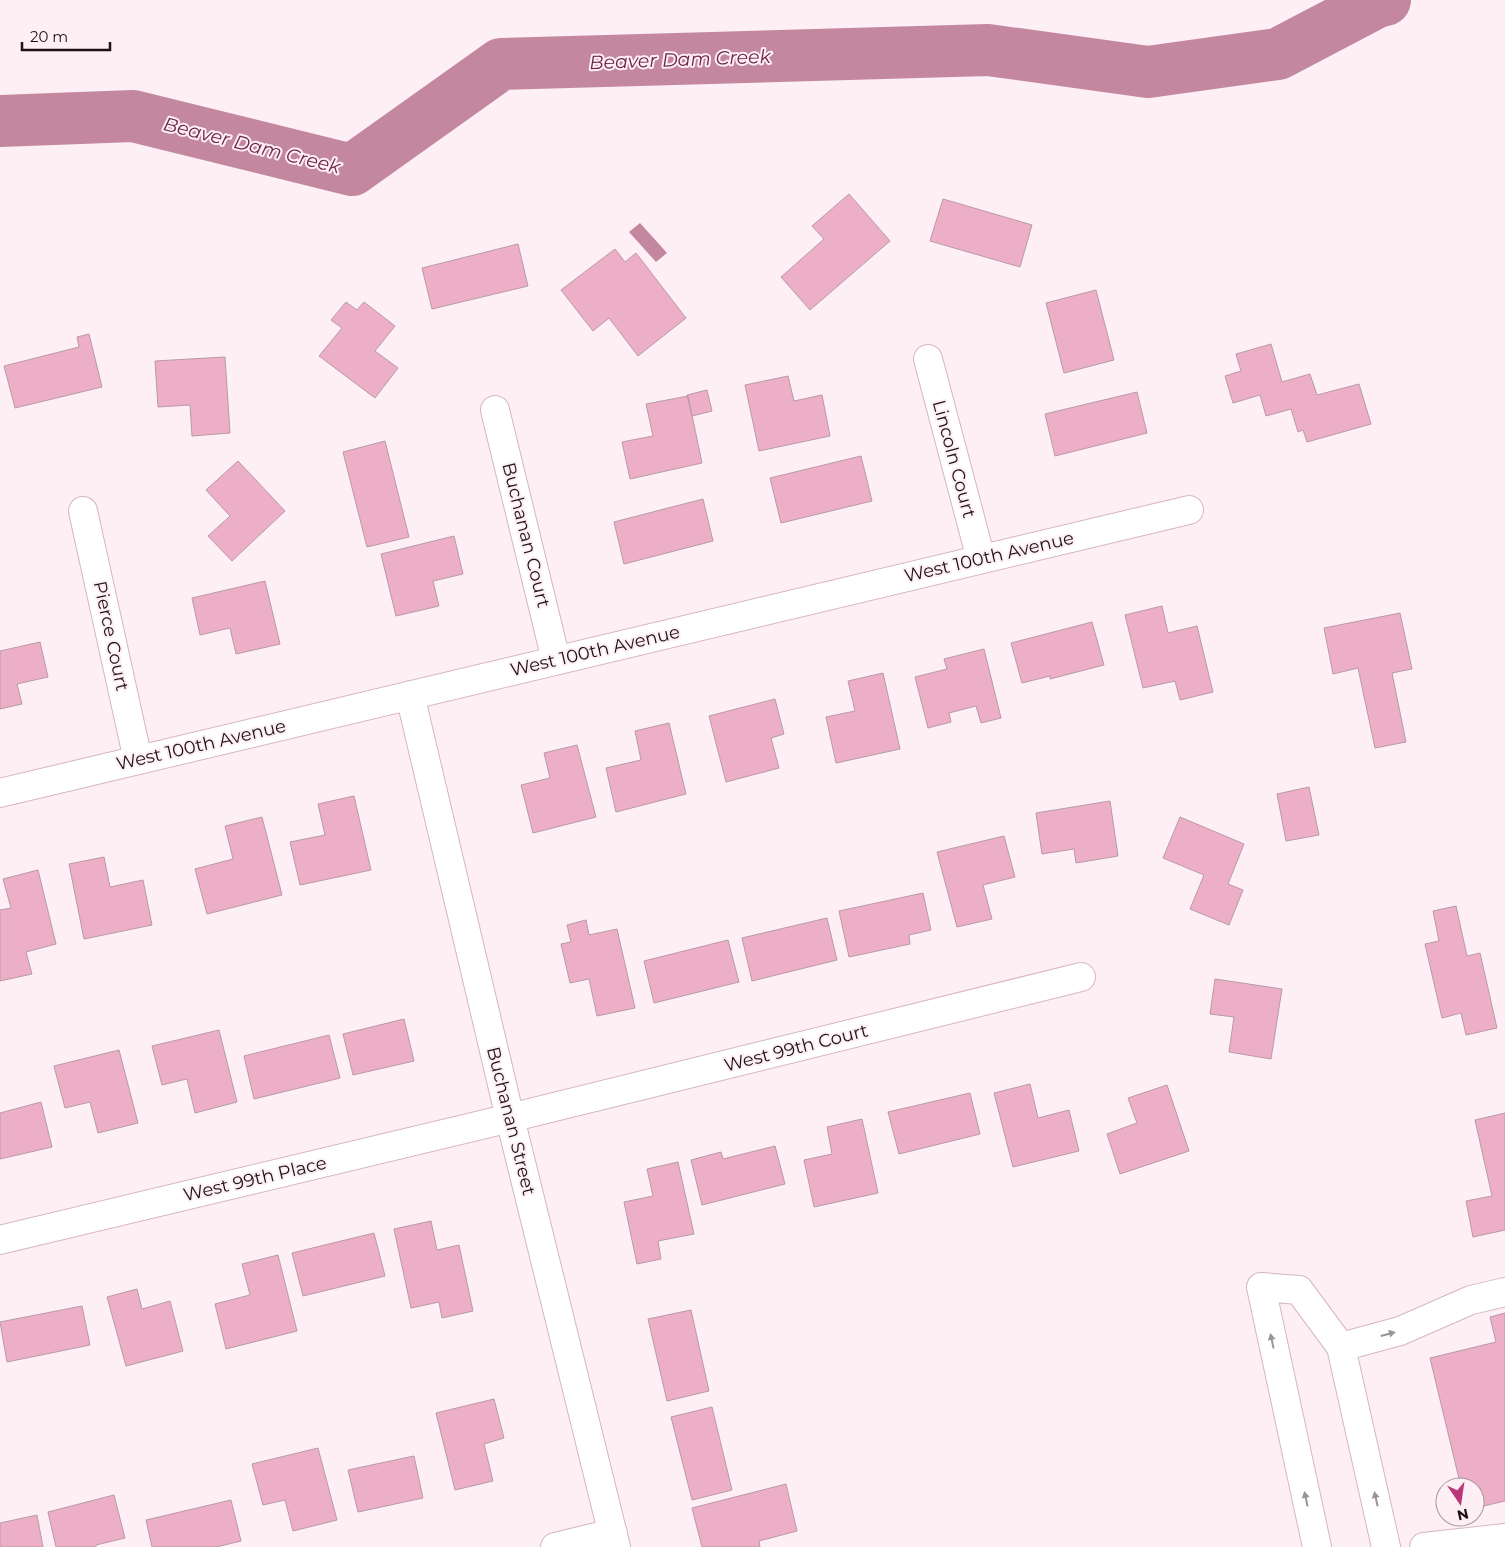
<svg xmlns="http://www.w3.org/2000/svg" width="1505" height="1547" viewBox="0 0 1505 1547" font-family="Montserrat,sans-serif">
<rect width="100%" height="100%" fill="#fdeff4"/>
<path fill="#c3889f" d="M640,223L667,253L656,262L629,232Z"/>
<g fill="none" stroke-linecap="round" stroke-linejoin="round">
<path stroke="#c3889f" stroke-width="52" d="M0,121L133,116L352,170L501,64L988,50L1148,72L1278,54L1377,2L1385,0"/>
</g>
<path fill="#edafc7" stroke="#b89aa5" d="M849,194L890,241L810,310L781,277L824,239L812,226Z
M943,199L1032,225L1020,267L930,241Z
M518,244L528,286L432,309L422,268Z
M615,249L625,262L636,253L686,318L638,356L609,318L593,331L561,290Z
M1096,290L1114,360L1064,373L1046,303Z
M346,302L357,310L364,302L395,326L375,351L398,368L375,398L319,356L342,328L331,320Z
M89,334L102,387L15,408L4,366L79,347L77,337Z
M1271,344L1282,382L1310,374L1317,395L1359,384L1371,424L1307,442L1303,430L1298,432L1291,409L1266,416L1260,395L1233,403L1225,376L1241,371L1236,354Z
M225,357L230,433L192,436L190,405L158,407L155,361Z
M788,376L794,401L822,395L830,436L759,451L745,385Z
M707,390L712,411L692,416L687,395Z
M1137,392L1147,433L1055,456L1045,414Z
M688,396L702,463L630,479L622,442L653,436L646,404Z
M385,441L409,537L367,547L343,452Z
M861,456L872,501L781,523L770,478Z
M238,461L285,511L232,561L208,536L230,516L206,490Z
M703,499L713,541L624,564L614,522Z
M454,536L463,574L433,581L439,606L396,616L381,554Z
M265,581L280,644L236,654L230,628L200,635L192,598Z
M1162,606L1168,633L1197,626L1213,692L1180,700L1175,681L1143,688L1125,615Z
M1400,613L1412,669L1392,673L1406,742L1375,748L1358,668L1333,674L1324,628Z
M1092,622L1104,665L1050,679V676L1022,683L1011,643Z
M40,642L48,677L17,684L22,704L0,709V651Z
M984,649L1001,718L981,723L976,706L949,713L951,722L928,728L915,677L947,669L944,659Z
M883,673L900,749L836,763L826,717L855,711L848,681Z
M775,699L784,734L771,738L779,768L726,782L709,716Z
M669,723L686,794L616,812L606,768L641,760L635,731Z
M577,745L596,817L533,833L521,785L550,778L544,753Z
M1309,787L1319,835L1286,841L1277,794Z
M354,796L371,870L300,885L290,842L325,835L318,804Z
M1110,801L1118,856L1076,863L1074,849L1042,854L1036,813Z
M262,817L282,895L207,914L195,869L233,859L225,826Z
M1180,817L1244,844L1228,884L1243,890L1229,925L1190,909L1204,875L1163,858Z
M1004,836L1015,877L983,885L992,919L957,927L937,852Z
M104,857L110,887L143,880L152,925L84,939L69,864Z
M38,870L56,944L26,952L32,974L0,981V910L11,908L3,879Z
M923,893L931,930L909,935L910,944L849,957L839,911Z
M1456,906L1467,956L1480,953L1497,1028L1466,1035L1461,1013L1442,1018L1425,944L1439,941L1433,911Z
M827,918L837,960L752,981L742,938Z
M586,920L589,935L617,929L635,1008L597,1016L589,979L570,983L561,944L571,942L567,925Z
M728,940L739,982L654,1003L644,961Z
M1215,979L1282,989L1271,1059L1229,1052L1234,1017L1210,1014Z
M404,1019L414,1061L353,1075L343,1034Z
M219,1030L237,1102L195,1113L187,1079L162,1085L152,1046Z
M329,1035L340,1078L254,1099L244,1056Z
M119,1050L138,1123L98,1133L90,1102L65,1108L54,1066Z
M1030,1084L1038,1118L1069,1110L1079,1151L1013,1167L994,1093Z
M1167,1085L1189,1151L1120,1174L1107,1134L1137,1123L1128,1098Z
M970,1093L980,1134L899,1154L888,1112Z
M41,1102L52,1147L0,1159V1113Z
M1505,1113V1230L1473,1237L1466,1201L1492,1196L1475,1120Z
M862,1119L878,1193L814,1207L804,1160L832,1154L827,1127Z
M775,1146L785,1184L702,1205L691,1160L721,1152L723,1159Z
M678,1162L694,1234L658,1241L661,1259L637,1264L624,1202L653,1196L647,1169Z
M431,1221L437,1250L459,1245L473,1311L442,1318L439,1302L411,1308L394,1229Z
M374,1233L385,1276L303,1296L292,1253Z
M278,1255L297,1331L226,1349L215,1304L250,1295L242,1264Z
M137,1289L142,1309L170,1301L183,1351L126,1366L107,1297Z
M82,1306L90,1345L7,1362L0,1322Z
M691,1310L709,1391L667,1401L648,1319Z
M1505,1313V1501L1475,1508V1487H1461L1430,1358L1496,1342L1490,1317Z
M494,1399L504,1438L484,1444L493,1481L455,1490L436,1413Z
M712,1407L732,1490L692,1500L671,1417Z
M318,1448L337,1520L293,1531L285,1500L263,1505L252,1464Z
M414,1456L423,1498L358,1512L348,1470Z
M786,1484L797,1531L759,1541L760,1547H702L692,1508Z
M114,1495L125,1538L96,1545V1547H56L48,1512Z
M231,1500L241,1541L216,1547H152L146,1520Z
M37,1515L43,1547H0V1523Z"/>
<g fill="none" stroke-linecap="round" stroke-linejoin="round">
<defs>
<path id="minor" d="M928,359L981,559
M495,410L556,660
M83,511L138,760
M410,695L510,1118L616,1547
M0,793L1189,510
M0,1240L510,1118L1081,977
M1341,1347L1400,1331L1471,1300L1505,1292
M555,1547L613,1533
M1317,1547L1261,1287L1299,1290L1341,1347L1386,1547
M1424,1547L1505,1538"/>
</defs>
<use href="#minor" stroke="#d6b6c2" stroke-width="30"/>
<use href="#minor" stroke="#fff" stroke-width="28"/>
</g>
<defs><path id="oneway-solid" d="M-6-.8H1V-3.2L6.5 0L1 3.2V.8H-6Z" transform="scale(1.25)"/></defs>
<g fill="#999496">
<use href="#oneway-solid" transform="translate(1388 1334) rotate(-15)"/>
<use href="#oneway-solid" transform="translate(1272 1341) rotate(-102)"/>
<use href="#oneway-solid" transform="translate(1306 1499) rotate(-102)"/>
<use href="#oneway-solid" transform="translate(1376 1499) rotate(-103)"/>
</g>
<g text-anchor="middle" stroke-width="4" stroke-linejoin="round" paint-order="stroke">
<g font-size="18" fill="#1c1116" stroke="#fdeff4">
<text transform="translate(954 459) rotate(75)" y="6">Lincoln Court</text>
<text transform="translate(526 535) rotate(76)" y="6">Buchanan Court</text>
<text transform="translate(989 557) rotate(-13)" y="6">West 100th Avenue</text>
<text transform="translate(111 636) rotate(78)" y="6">Pierce Court</text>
<text transform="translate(595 651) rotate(-13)" y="6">West 100th Avenue</text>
<text transform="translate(201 745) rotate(-13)" y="6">West 100th Avenue</text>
<text transform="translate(796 1048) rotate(-14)" y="6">West 99th Court</text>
<text transform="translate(511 1121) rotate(76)" y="6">Buchanan Street</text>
<text transform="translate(255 1179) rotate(-13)" y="6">West 99th Place</text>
</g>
<g font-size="19" font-style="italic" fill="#6e2648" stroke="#fdeff4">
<text transform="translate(680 59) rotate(-2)" y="7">Beaver Dam Creek</text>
<text transform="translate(252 145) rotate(14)" y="7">Beaver Dam Creek</text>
</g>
</g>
<g transform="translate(1460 1502) rotate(167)"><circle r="24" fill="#fdeff4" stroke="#a3969b"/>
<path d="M0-4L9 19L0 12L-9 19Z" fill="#bb3579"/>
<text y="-8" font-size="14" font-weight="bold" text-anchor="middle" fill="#1c1116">N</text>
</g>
<path d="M22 42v8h88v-8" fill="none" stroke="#1c1116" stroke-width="2.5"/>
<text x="30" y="42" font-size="15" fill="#1c1116" stroke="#fdeff4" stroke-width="4" paint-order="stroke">20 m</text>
</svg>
